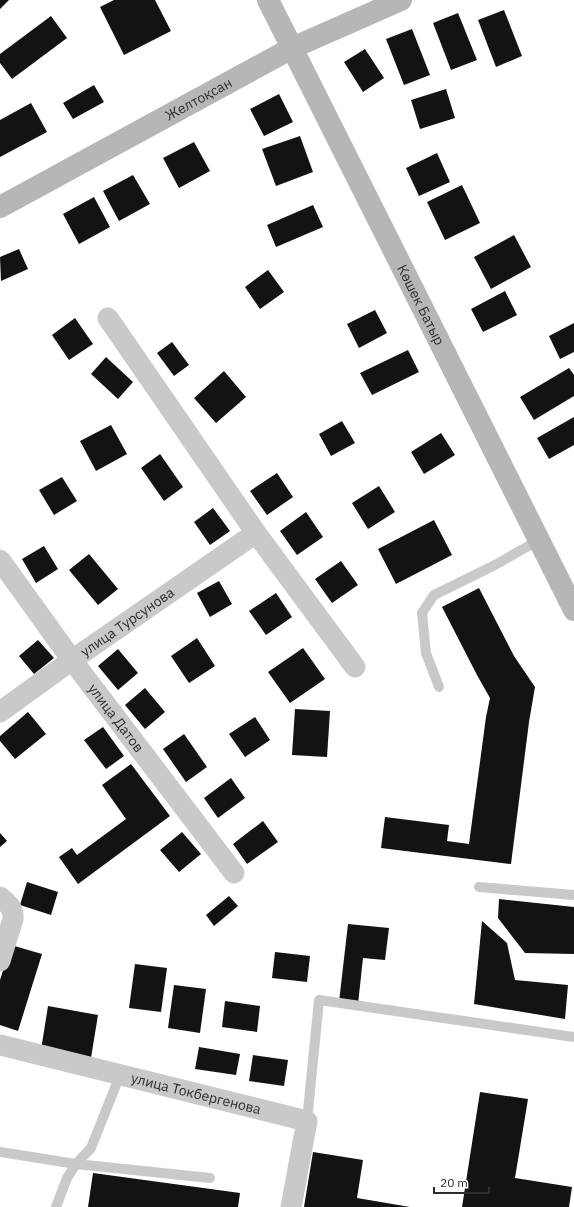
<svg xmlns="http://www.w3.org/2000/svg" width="574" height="1207" viewBox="0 0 574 1207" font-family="'IBM Plex Sans',sans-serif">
<rect width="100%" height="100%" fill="#fff"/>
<path fill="#131313" d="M0,0H9L0,9Z
M114,0H155L171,31L124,55L100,7Z
M504,10L522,56L496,67L478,20Z
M458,13L477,60L451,70L433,23Z
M51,16L67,38L12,79L0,63V54Z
M412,29L430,75L404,85L386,39Z
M365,49L384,78L363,92L344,62Z
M94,85L104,102L73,119L63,103Z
M446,89L455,118L420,129L411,100Z
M279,94L293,122L264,136L250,109Z
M31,103L47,132L0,157V120Z
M300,136L313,172L276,186L262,149Z
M194,142L210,171L179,188L163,158Z
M437,153L450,182L419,196L406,168Z
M133,175L150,204L119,221L103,191Z
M462,185L480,223L445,240L427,202Z
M94,197L110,227L79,244L63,214Z
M313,205L323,227L276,247L267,225Z
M514,235L531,267L491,289L474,257Z
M19,249L28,269L1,281L0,257Z
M268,270L284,292L260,309L245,287Z
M505,291L517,315L483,332L471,309Z
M375,310L387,333L359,348L347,324Z
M75,318L93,344L69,360L52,335Z
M574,323V352L560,359L549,336Z
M172,342L189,365L174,376L157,353Z
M408,350L419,372L372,395L360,373Z
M106,357L133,382L118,399L91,374Z
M569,368L574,375V396L534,420L520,397Z
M224,371L246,397L216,423L194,398Z
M574,417V445L549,459L537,438Z
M342,421L355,443L331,456L319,434Z
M111,425L127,454L96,471L80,441Z
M441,433L455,455L424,474L411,452Z
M160,454L183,487L164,501L141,468Z
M277,473L293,497L267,515L250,491Z
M62,477L77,501L54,515L39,490Z
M379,486L395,512L368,529L352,503Z
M213,508L230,531L210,545L194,522Z
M306,512L323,537L297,555L280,531Z
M434,520L452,555L396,584L378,549Z
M44,546L58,569L36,583L22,559Z
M89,554L118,589L98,605L69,570Z
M341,561L358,585L332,603L315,579Z
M219,581L232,604L210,617L197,593Z
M479,588L514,656L535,687L529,722L511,864L381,848L385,817L449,825L447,841L469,844L486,717L490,698L477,675L442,607Z
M276,593L292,617L266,635L249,611Z
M197,638L215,666L189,683L171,656Z
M38,640L54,658L34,674L19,656Z
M303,648L325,679L290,703L268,672Z
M118,649L138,673L118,690L98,666Z
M145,688L165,712L145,729L125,705Z
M295,709L330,711L327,757L292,755Z
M28,712L46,734L15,759L0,741V736Z
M255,717L270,740L245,757L229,734Z
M103,727L124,756L106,769L84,740Z
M184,734L207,767L186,782L163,749Z
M131,764L170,816L78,884L59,857L72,848L77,855L126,819L102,785Z
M231,778L245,798L218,818L204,798Z
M263,821L278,842L247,864L233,844Z
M182,832L201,854L179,872L160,850Z
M0,833L7,841L0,847Z
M27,882L58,892L51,915L20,905Z
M229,896L238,906L214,926L206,915Z
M499,899L574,907V954L525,953L498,918Z
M482,921L507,943L515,980L568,985L565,1019L474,1004Z
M348,924L389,928L385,960L363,958L358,1004L339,1002Z
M11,945L42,954L18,1031L0,1025V980Z
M275,952L310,956L307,982L272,978Z
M135,964L167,968L161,1012L129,1008Z
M174,985L206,989L200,1033L168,1028Z
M225,1001L260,1006L257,1032L222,1027Z
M48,1006L98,1015L91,1058L41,1050Z
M199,1047L240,1054L236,1075L195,1069Z
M253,1055L288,1060L284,1086L249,1081Z
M480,1092L528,1099L515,1178L572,1187L569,1207H462Z
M313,1152L363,1160L357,1198L410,1207H304Z
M93,1173L240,1193L238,1207H88Z"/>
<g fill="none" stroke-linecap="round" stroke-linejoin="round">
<path stroke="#c9c9c9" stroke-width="10" d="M439,687L426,653L422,613L434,595L495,565L539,540
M479,887L574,895
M307,1121L319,1000L574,1037
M0,1152L76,1164L210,1178
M56,1207L67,1178L76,1164L91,1148L120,1075"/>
<g stroke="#c9c9c9" stroke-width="21">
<path d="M108,318L256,533L355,667"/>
<path id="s1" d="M0,560L72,660L234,873"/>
<path id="s2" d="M0,712L72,660L256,533"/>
<path d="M0,897C8,904 14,908 13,919L0,961"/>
<path id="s3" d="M0,1045L307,1121L291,1207"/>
</g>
<g stroke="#b6b6b6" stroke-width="22">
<path id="s4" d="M268,0L574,610"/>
<path id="s5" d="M0,207L292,48L401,0"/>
</g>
</g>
<g text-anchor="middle" stroke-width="4" stroke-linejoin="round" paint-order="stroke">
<g font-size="14" fill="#2c2c2c" stroke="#fff">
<text dy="5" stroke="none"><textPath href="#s5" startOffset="226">Желтоқсан</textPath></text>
<text dy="5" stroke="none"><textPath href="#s4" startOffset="341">Көшек Батыр</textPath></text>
<text dy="5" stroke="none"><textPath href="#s2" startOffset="156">улица Турсунова</textPath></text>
<text dy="5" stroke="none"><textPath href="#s1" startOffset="196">улица Датов</textPath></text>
<text dy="5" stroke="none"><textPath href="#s3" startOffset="202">улица Токбергенова</textPath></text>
</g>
</g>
<path d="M434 1187v6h55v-6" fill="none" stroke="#2c2c2c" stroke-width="2"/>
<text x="440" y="1187" font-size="12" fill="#2c2c2c" stroke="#ffffff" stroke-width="3" paint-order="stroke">20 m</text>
</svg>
